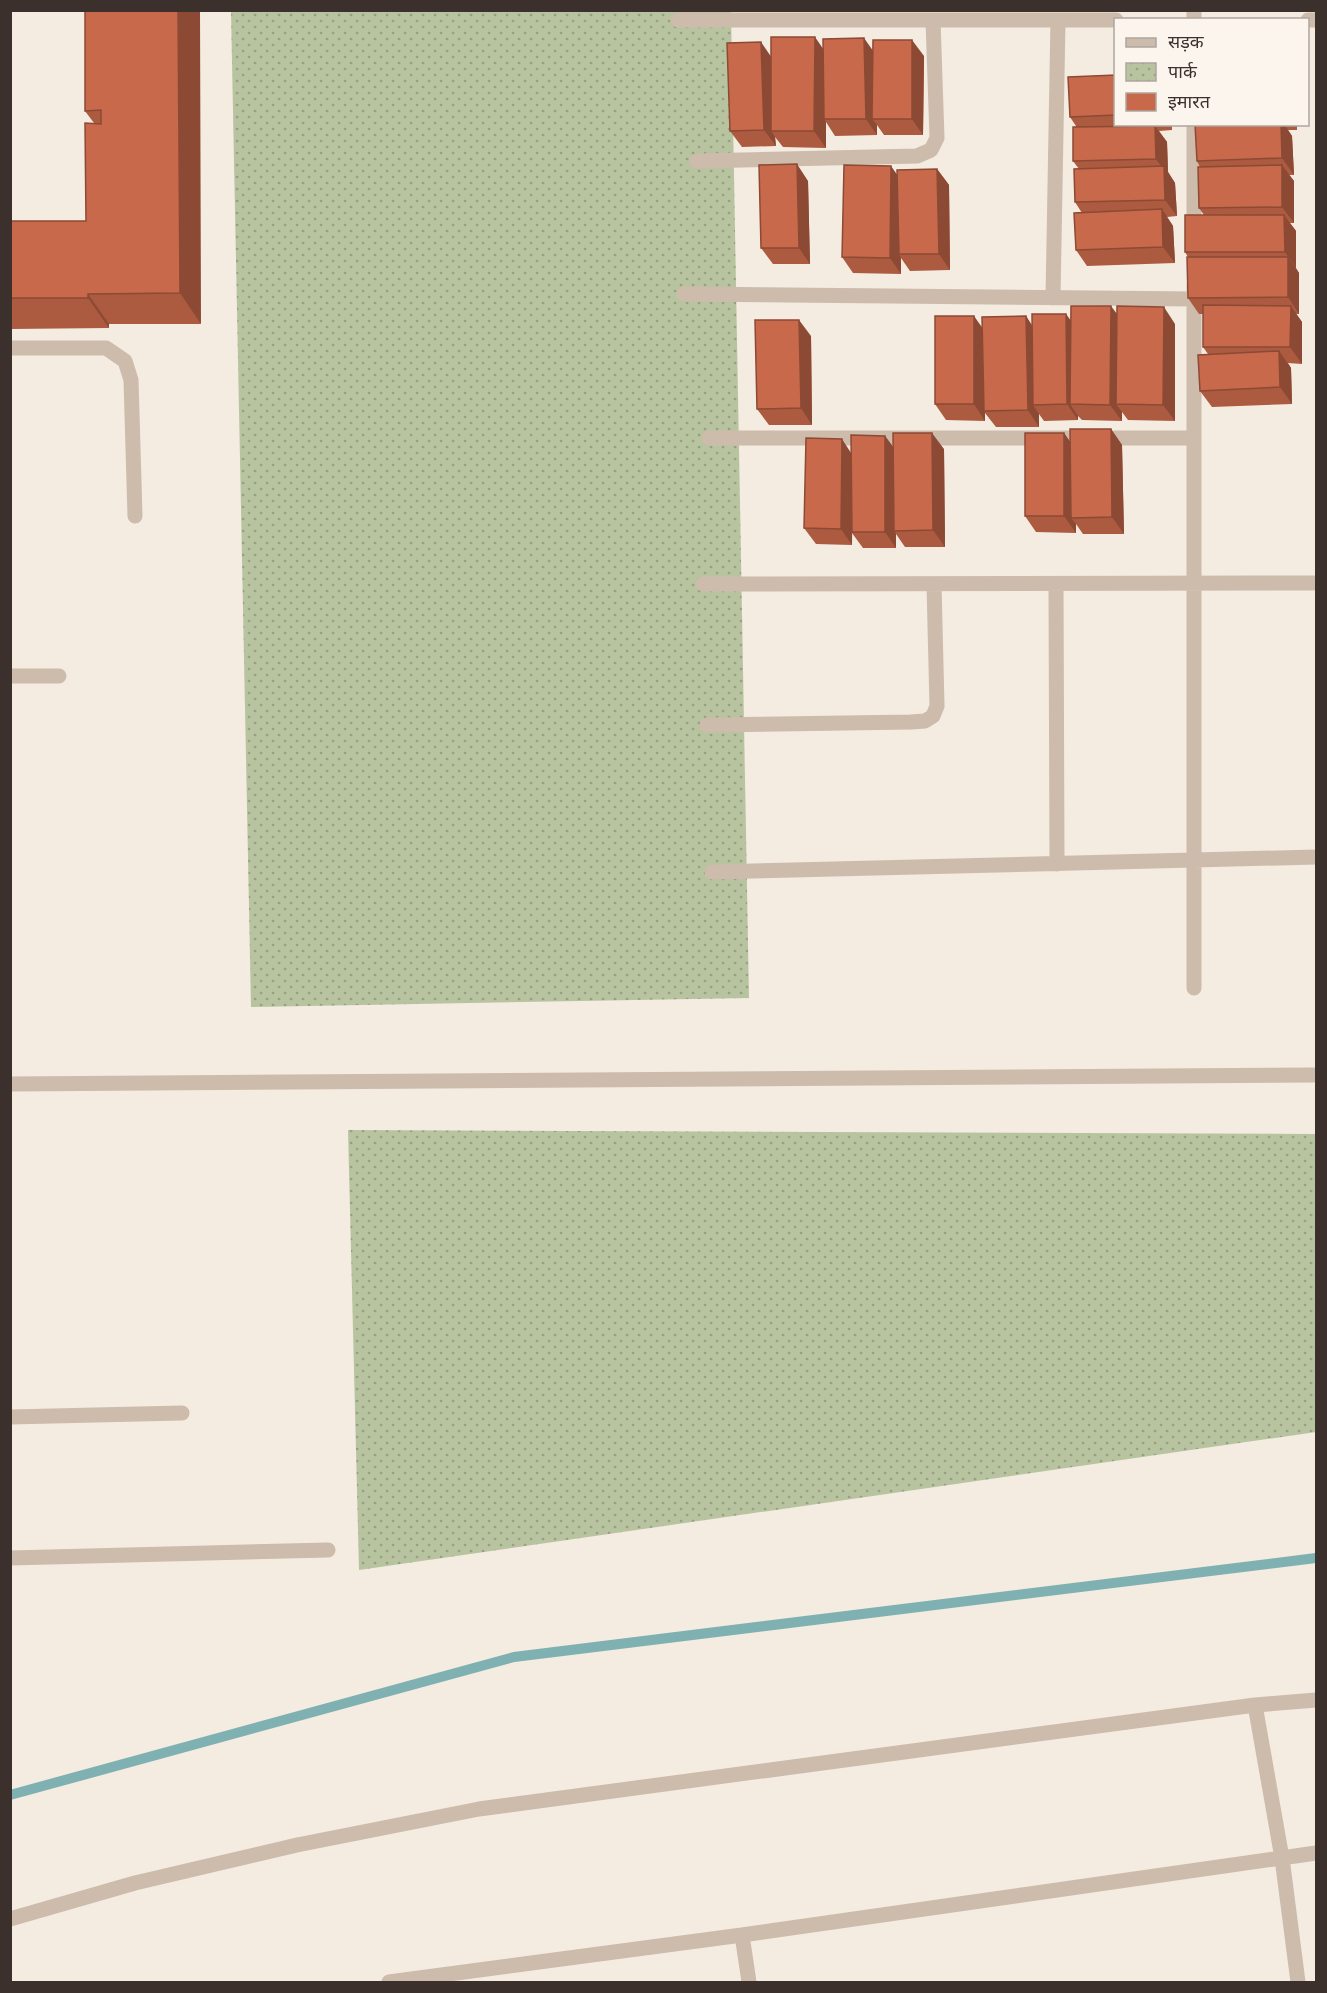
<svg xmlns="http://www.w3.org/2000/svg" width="1327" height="1993" viewBox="0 0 1327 1993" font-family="Arial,'Noto Sans Devanagari',sans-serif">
<defs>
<pattern id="park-dots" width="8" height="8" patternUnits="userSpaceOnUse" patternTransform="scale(1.5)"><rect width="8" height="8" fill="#b8c4a0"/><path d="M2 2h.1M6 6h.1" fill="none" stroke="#97a083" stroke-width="1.8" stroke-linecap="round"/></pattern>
</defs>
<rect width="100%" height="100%" fill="#f4ebe1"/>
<path fill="url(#park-dots)" d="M231,11H731L749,998L251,1007Z
M348,1130L1316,1134V1432L359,1570Z"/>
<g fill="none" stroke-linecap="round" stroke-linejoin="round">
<path stroke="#7fb0b2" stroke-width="10" d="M10,1795L514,1657L1316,1558"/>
<path stroke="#cdbbac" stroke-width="15" d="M678,20H1116
M1194,20V10
M1308,20H1316
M697,161L917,156L931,150L937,138L933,20
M1194,235V124
M1194,286V988
M684,294L1193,299
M1053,298L1058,20
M10,348H106L125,361L131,380L135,516
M709,438H1194
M703,584L1316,583
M1056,585L1057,864
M10,676H59
M707,725L911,722L925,721L933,716L937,706L934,584
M712,872L1316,857
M10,1084L1316,1075
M10,1417L182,1413
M10,1558L328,1550
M1255,1705L1282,1858L1298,1982
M10,1919L135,1883L297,1845L479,1809L1255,1705L1316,1700
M742,1935L749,1982
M389,1982L742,1935L1316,1853"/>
</g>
<path fill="#ac5a40" d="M85,10L201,324H109V328L10,329V221H86L94,123L85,111Z
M823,49L873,50L924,56L923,135H884L877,125V135L835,136L826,122V148L783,147L775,137L776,146L742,147L730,131Z
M1116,75V124H1172V130L1159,131L1167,142L1168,172L1175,183L1177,216L1167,217L1173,226L1175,263L1087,266L1076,250L1082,213L1075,202L1079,169L1073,161L1076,126L1070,117Z
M1195,124H1297V130H1288L1292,136L1294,175H1289L1294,181V223H1290L1296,231V268L1299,273V314H1296L1302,322V364L1288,363L1291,368L1292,404L1212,407L1200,391L1208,354L1203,347V314H1199L1188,298V257L1185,252L1204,215L1199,208L1200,167L1197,161Z
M937,169L949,185L950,270L910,271L901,258V274L853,273L842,257L897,174Z
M808,181L810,264H773L761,248Z
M1066,314L1071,321L1117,314L1175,324V421L1128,420L1122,412V421L1082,420L1078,416V420L1044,421L1039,414V427H996L985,413V421L946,420L935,404L982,328L1026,316L1032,326Z
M811,336L812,425H769L757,409Z
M1111,429L1122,445L1124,534H1083L1076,524V533L1036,532L1025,516L1064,433L1070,442Z
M885,436L893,447L944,449L945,547H905L896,534V548H863L852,533V545L816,544L804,528L851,453Z"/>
<path fill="#8c4a34" d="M178,10H200L201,324L180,293Z
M815,37L826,53L824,119L826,122V148L814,131Z
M864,38L876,55L872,119L877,125V135L866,119Z
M912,40L924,56L923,135L912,119Z
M761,42L772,58L771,131L775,137L776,146L764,130Z
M1281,124H1284L1292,136L1294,175L1282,158Z
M1155,126L1167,142L1168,172L1175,183L1177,216L1165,200L1164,170L1156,159Z
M797,164L808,181L810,264L799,248Z
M1282,165L1294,181V223L1282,207Z
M891,166L903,183L899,254L901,258V274L890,258Z
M937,169L949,185L950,270L939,254Z
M1162,209L1173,226L1175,263L1163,247Z
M1284,215L1296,231V268L1285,252Z
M1288,257L1299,273V314L1288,297Z
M88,294L109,324V328L88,298Z
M1111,306L1123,322L1116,404L1122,412V421L1110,405Z
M1291,306L1302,322V364L1290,347Z
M1164,307L1175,324V421L1163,405Z
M1066,314L1077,330L1070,404L1078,416V420L1067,404Z
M974,316L986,333L984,411L985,413V421L974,404Z
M1026,316L1037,333L1033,405L1039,414V427L1028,410Z
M799,320L811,336L812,425L801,408Z
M1279,351L1291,368L1292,404L1280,387Z
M1111,429L1122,445L1124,534L1112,517Z
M932,433L944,449L945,547L933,530Z
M1064,433L1076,450L1071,518L1076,524V533L1064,516Z
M885,436L897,452L894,531L896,534V548L885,532Z
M842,439L853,456L852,545L841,529Z"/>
<path fill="#c8694b" stroke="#8c4a34" stroke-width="1.5" d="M85,10H178L180,293L88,294V298H10V221H86L85,123L101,124V110L85,111Z
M771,37H815L814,131H771Z
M864,38L866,119H824L823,39Z
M873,40H912V119H872Z
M761,42L764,130L730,131L727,43Z
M1116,75V115L1070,117L1068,77Z
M1195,124H1281L1282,158L1197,161Z
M1155,126L1156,159L1073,161V127Z
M797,164L799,248H761L759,165Z
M844,165L891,166L890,258L842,257Z
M1282,165V207L1199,208L1198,167Z
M1164,166L1165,200L1075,202L1074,169Z
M937,169L939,254H899L897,170Z
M1162,209L1163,247L1076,250L1074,213Z
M1185,215H1284L1285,252H1185Z
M1187,257H1288V297L1188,298Z
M1203,305L1291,306L1290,347H1203Z
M1071,306H1111L1110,405L1070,404Z
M1117,306L1164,307L1163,405L1116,404Z
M1032,314H1066L1067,404L1033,405Z
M935,316H974V404H935Z
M1026,316L1028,410L984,411L982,317Z
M755,320H799L801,408L757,409Z
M1279,351L1280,387L1200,391L1198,355Z
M1070,429H1111L1112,517L1071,518Z
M893,433H932L933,530L894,531Z
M1025,433H1064V516H1025Z
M851,435L885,436V532H852Z
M806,438L842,439L841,529L804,528Z"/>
<rect width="1327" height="1993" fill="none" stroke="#3b302b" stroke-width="24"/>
<rect x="1114" y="18" width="195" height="108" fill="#fbf5ee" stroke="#aea6a0" stroke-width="1.5"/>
<rect x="1126" y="38" width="30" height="9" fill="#cdbbac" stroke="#aea6a0" stroke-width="1.5"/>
<text x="1168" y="48" font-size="18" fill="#3b302b">सड़क</text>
<rect x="1126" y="63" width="30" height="18" fill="url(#park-dots)" stroke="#aea6a0" stroke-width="1.5"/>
<text x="1168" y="78" font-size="18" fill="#3b302b">पार्क</text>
<rect x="1126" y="93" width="30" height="18" fill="#c8694b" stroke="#aea6a0" stroke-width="1.5"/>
<text x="1168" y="108" font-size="18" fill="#3b302b">इमारत</text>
</svg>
